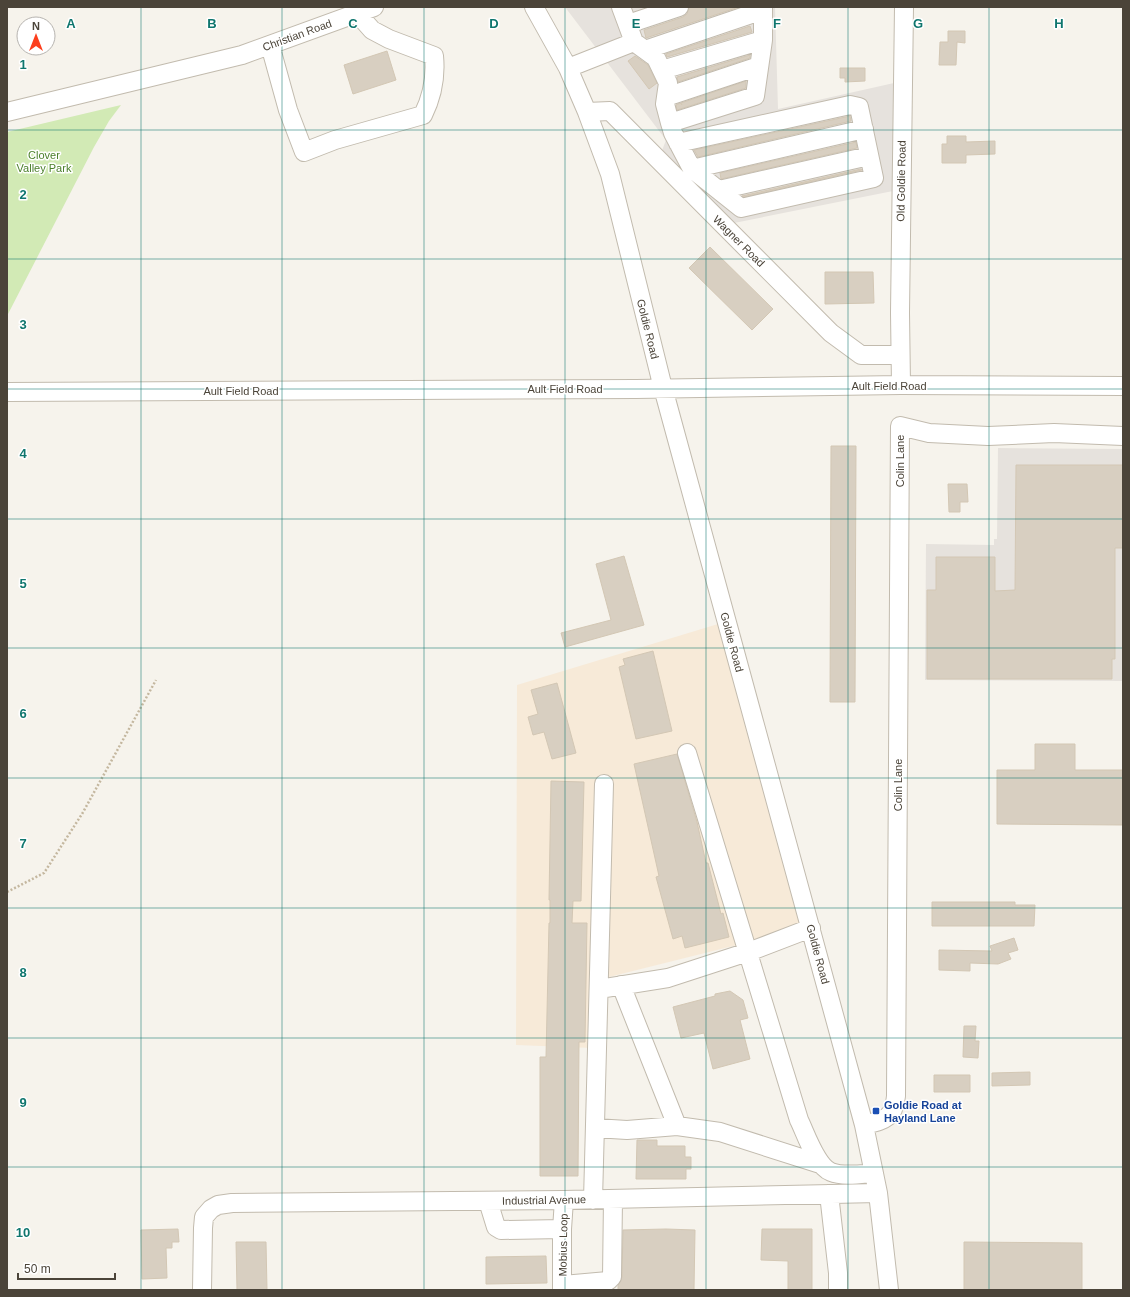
<svg xmlns="http://www.w3.org/2000/svg" width="1130" height="1297" viewBox="0 0 1130 1297" font-family="Arial,sans-serif">
<rect width="100%" height="100%" fill="#f6f3ec"/>
<path fill="#f7ead8" d="M718,624L801,929L593,981L592,1048L516,1045L517,685Z"/>
<path fill="#e6e2dd" d="M565,7H775L778,109L894,83L893,191L729,224L660,156L666,140Z
M998,448L1123,449V681L925,680L926,544L994,545V539H997Z"/>
<path fill="#d2eab5" d="M121,105L109,121L94,147L7,316V132Z"/>
<path fill="#d8cfc1" stroke="#d3c7b4" d="M689,7H739L646,38L644,30L683,17L687,14Z
M750,26L752,32L667,57L666,54Z
M948,31H965V43L957,42L956,65H939L940,42H948Z
M387,51L396,80L353,94L344,65Z
M750,55V58L678,82L677,77Z
M635,56L648,65L657,83L649,89L628,61Z
M840,68H865V81L845,82V78H840Z
M746,81V88L677,110L676,105L680,103L682,105L681,103Z
M850,116L851,121L698,157L694,150Z
M947,136H966V142L995,141V154L966,155V163H942V144H947Z
M856,142L857,148L721,179L720,173Z
M861,169L862,170L744,197L742,196Z
M710,247L773,309L752,330L689,268Z
M825,272H873L874,303L825,304Z
M831,446H856L855,702H830Z
M1016,465H1123V548H1115V659H1112V679H927V590H936V557H995V591L1015,590Z
M948,484H967L968,502H960V512H949Z
M624,556L644,625L565,647L561,633L611,620L596,564Z
M653,651L672,731L636,739L619,667L625,665L623,659Z
M557,683L576,753L552,759L544,732L533,735L528,717L538,714L531,690Z
M1035,744H1075V770H1123V825L997,824V770H1035Z
M677,754L697,822L706,863H708L721,914L723,913L729,937L685,948L682,936L673,939L656,877L659,876L634,764Z
M551,781L584,782L581,901H573L572,923H587L585,1042H579L578,1176H540V1057H546L549,923H550V900H549Z
M932,902H1015V905H1035L1034,926H932Z
M1014,938L1018,950L1008,953L1011,959L998,964L970,963V971L939,970V950L992,951L990,946Z
M730,991L743,1000L748,1018L740,1020L750,1059L713,1069L704,1033L681,1038L673,1007L715,996V994Z
M964,1026H976L975,1041H979L978,1058L963,1057Z
M1030,1072V1085L992,1086V1073Z
M934,1075H970V1092H934Z
M637,1140H657V1146H685V1157H691V1169H686V1179H636Z
M178,1229L179,1242H172V1248H166L167,1278L142,1279L141,1230Z
M666,1229L695,1230L694,1290H618V1286L622,1277L623,1230Z
M762,1229H812V1290H788V1261L761,1260Z
M236,1242H266L267,1290H237Z
M964,1242L1082,1243V1290H964Z
M546,1256L547,1283L486,1284V1257Z"/>
<g fill="none" stroke-linecap="round" stroke-linejoin="round">
<defs>
<path id="minor" d="M534,7L568,68L587,112L610,174L663,388L864,1125L878,1193L889,1290
M621,7L634,42L656,58L668,83L665,104L670,123L673,133L692,169L741,208L874,178L859,107L850,105L678,143
M628,24L679,7
M270,45L288,110L304,152L335,140L423,115C432,97 436,76 434,56L389,39L372,30L357,13
M645,50L763,10
M568,68L634,42
M662,70L763,40
M666,97L759,66
M7,112L242,55L374,7
M587,112L610,111L831,333L861,355H900
M670,123L755,96L763,40V7
M692,169L864,129
M719,190L869,156
M901,385L900,313L904,7
M7,392L636,389L901,385L1123,386
M687,753L799,1120C806,1134 816,1166 831,1172C843,1177 861,1174 874,1173
M621,985L677,1126
M599,989L668,978L751,951L811,928
M864,1125C884,1120 894,1119 896,1096L900,426L929,433L988,436L1054,433L1123,436
M595,1128L627,1130L677,1126L720,1132L820,1164
M829,1194L838,1273V1290
M593,1200L604,784
M488,1201L496,1227L501,1230L562,1229
M563,1285L608,1281L612,1277L613,1199
M202,1290L203,1228L204,1217L211,1209L218,1205L232,1203L564,1200L878,1193
M562,1290V1229L564,1200"/>
</defs>
<use href="#minor" stroke="#c2bbae" stroke-width="20"/>
<path stroke="#c4b79f" stroke-width="2.5" stroke-dasharray="2 2" stroke-linecap="butt" d="M7,892L44,873L82,814L156,680"/>
<use href="#minor" stroke="#fff" stroke-width="18"/>
</g>
<path fill="none" stroke="#0f766e" stroke-width="1" stroke-opacity="0.55" d="M141,7V1290M282,7V1290M424,7V1290M565,7V1290M706,7V1290M848,7V1290M989,7V1290M7,130H1123M7,259H1123M7,389H1123M7,519H1123M7,648H1123M7,778H1123M7,908H1123M7,1038H1123M7,1167H1123"/>
<rect fill="#1a4fb4" stroke="#fff" stroke-width="1.5" x="872" y="1107" width="8" height="8" rx="2"/>
<g text-anchor="middle" stroke-width="3" stroke-linejoin="round" paint-order="stroke">
<g font-size="11" fill="#4b4439" stroke="#fff">
<text transform="translate(297 35) rotate(-20)" y="4">Christian Road</text>
<text transform="translate(901 181) rotate(-89)" y="4">Old Goldie Road</text>
<text transform="translate(739 241) rotate(45)" y="4">Wagner Road</text>
<text transform="translate(648 329) rotate(76)" y="4">Goldie Road</text>
<text x="889" y="390">Ault Field Road</text>
<text x="565" y="393">Ault Field Road</text>
<text x="241" y="395">Ault Field Road</text>
<text transform="translate(900 461) rotate(-90)" y="4">Colin Lane</text>
<text transform="translate(732 642) rotate(75)" y="4">Goldie Road</text>
<text transform="translate(898 785) rotate(-90)" y="4">Colin Lane</text>
<text transform="translate(818 954) rotate(75)" y="4">Goldie Road</text>
<text transform="translate(544 1200) rotate(-1)" y="4">Industrial Avenue</text>
<text transform="translate(563 1245) rotate(-89)" y="4">Mobius Loop</text>
</g>
<g font-size="11" fill="#4a7f2a" stroke="#fff">
<text x="44" y="159">Clover<tspan x="44" dy="13">Valley Park</tspan></text>
</g>
<g font-size="11" font-weight="bold" fill="#164399" stroke="#fff" text-anchor="start">
<text x="884" y="1109">Goldie Road at<tspan x="884" dy="13">Hayland Lane</tspan></text>
</g>
</g>
<g font-size="13" text-anchor="middle" font-weight="bold" fill="#0f766e" stroke="#fff" stroke-width="3" stroke-linejoin="round" paint-order="stroke">
<text x="71" y="28">A</text>
<text x="212" y="28">B</text>
<text x="353" y="28">C</text>
<text x="494" y="28">D</text>
<text x="636" y="28">E</text>
<text x="777" y="28">F</text>
<text x="918" y="28">G</text>
<text x="1059" y="28">H</text>
<text x="23" y="69">1</text>
<text x="23" y="199">2</text>
<text x="23" y="329">3</text>
<text x="23" y="458">4</text>
<text x="23" y="588">5</text>
<text x="23" y="718">6</text>
<text x="23" y="848">7</text>
<text x="23" y="977">8</text>
<text x="23" y="1107">9</text>
<text x="23" y="1237">10</text>
</g>
<rect width="1130" height="1297" fill="none" stroke="#4b4439" stroke-width="16"/>
<g transform="translate(36 36)"><circle r="19" fill="#ffffff" stroke="#b7b4b0"/>
<path d="M0-3L7 15L0 10L-7 15Z" fill="#fc3f1d"/>
<text y="-6" font-size="11" font-weight="bold" text-anchor="middle" fill="#4b4439">N</text>
</g>
<path d="M18 1273v6h97v-6" fill="none" stroke="#4b4439" stroke-width="2"/>
<text x="24" y="1273" font-size="12" fill="#4b4439" stroke="#ffffff" stroke-width="3" paint-order="stroke">50 m</text>
</svg>
